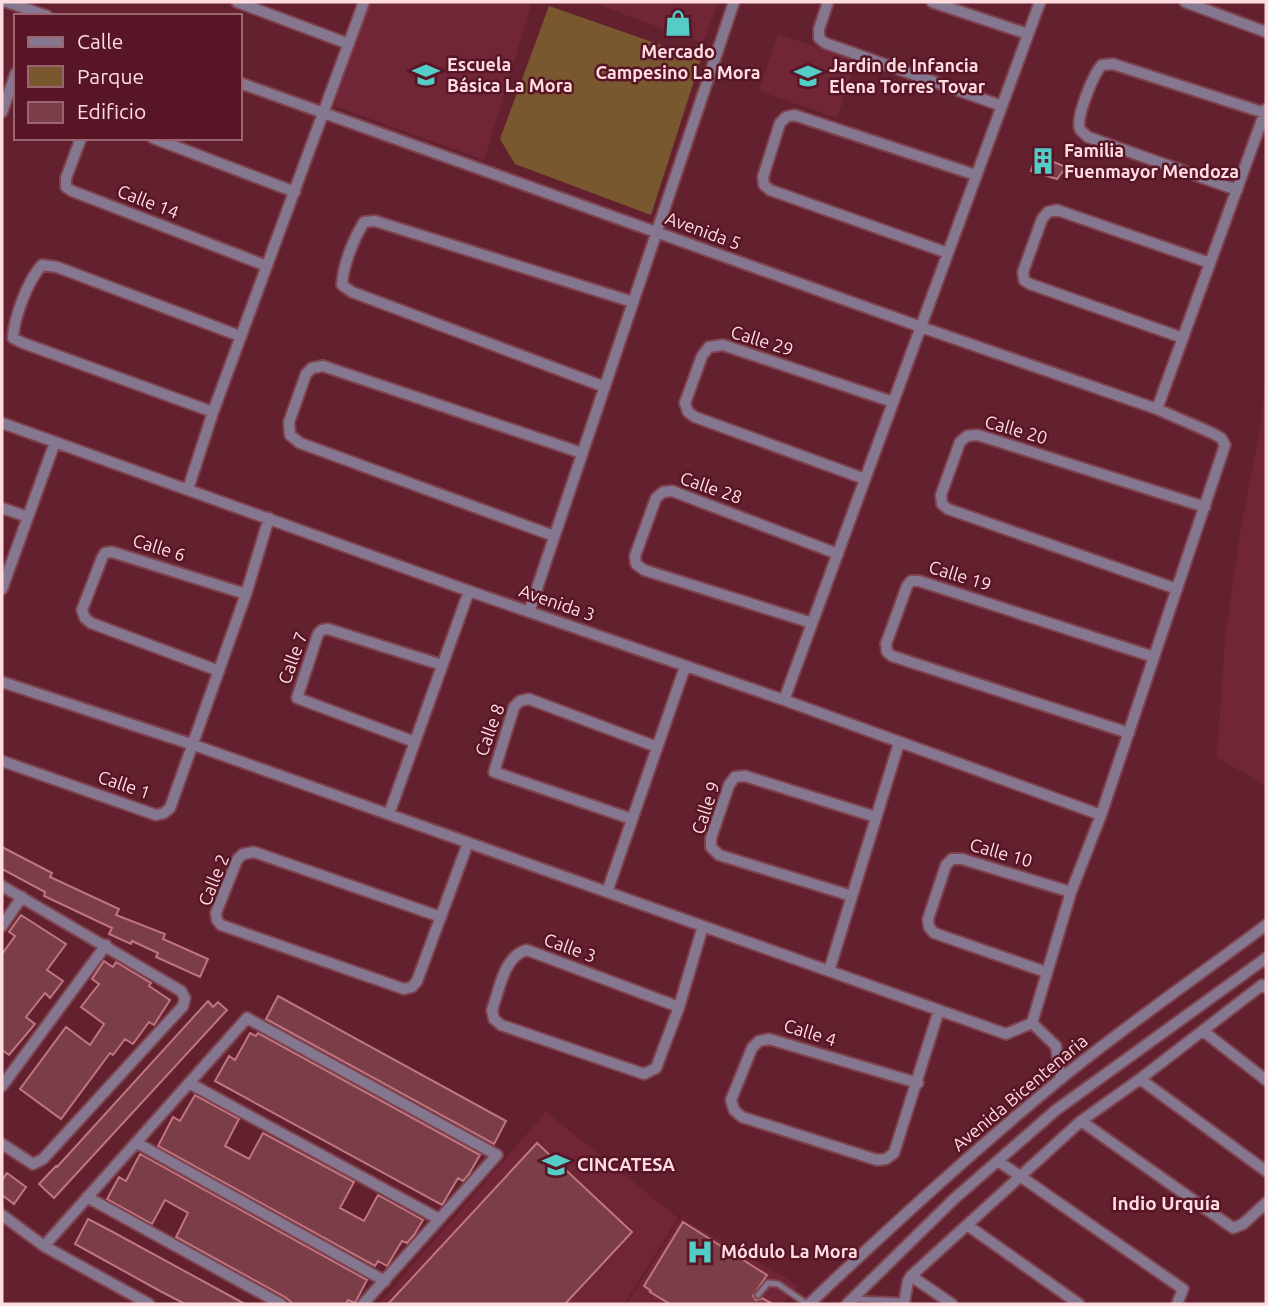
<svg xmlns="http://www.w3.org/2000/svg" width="1268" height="1306" viewBox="0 0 1268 1306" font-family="Ubuntu,sans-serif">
<rect width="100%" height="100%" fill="#63212f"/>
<path fill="#712637" d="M364,2H532L484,160L335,106L349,44Z
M590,2H718L703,43Z
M778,34L857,61L837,118L759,91Z
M1266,374V786L1217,757L1225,638L1240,533L1261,424Z
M546,1112L678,1218L624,1304H379Z
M681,1218L799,1286L782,1304H627Z"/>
<path fill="#795830" d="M549,6L701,59L651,215L515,164L500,139Z"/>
<path fill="#7b3e48" stroke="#c17581" stroke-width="2" d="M1036,155L1066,167L1057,179L1031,171Z
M2,847L52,873L50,877L119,909L116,915L165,934L163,939L208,959L200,977L156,957L158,953L132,941L131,944L109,934L112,928L44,896L45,892L2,869Z
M21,915L66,944L47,970L63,981L50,998L45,993L26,1017L35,1024L9,1055L2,1050V954L15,936L9,932Z
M104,961L113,967L116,962L151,983L149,986L170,1000L154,1025L149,1022L133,1044L125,1039L113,1055L110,1053L61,1119L20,1089L66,1027L90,1045L104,1024L81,1007L99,984L92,979Z
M278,996L506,1121L494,1144L266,1019Z
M208,1001L213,1007L218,1002L227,1010L54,1198L39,1184L56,1166L57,1167Z
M250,1033L256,1036L258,1033L480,1155L469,1174L463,1181L458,1178L442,1205L215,1081L229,1056L235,1060Z
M195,1095L239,1119L225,1146L249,1159L263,1133L354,1182L340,1208L364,1221L378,1195L423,1220L414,1235L407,1243L402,1241L387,1266L378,1261L375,1266L158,1146L173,1117L180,1121Z
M537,1143L632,1232L565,1304H388Z
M140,1154L367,1280L355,1303L348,1300L346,1304H293L285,1297L176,1237L188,1213L165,1200L152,1224L107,1199L119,1177L126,1181Z
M7,1173L26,1187L14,1204L2,1195V1180Z
M88,1219L111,1231L245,1304H185L160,1291L75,1244Z
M683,1222L767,1275L753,1296L756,1300L762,1298L773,1304H670L650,1292L651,1291L644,1286Z"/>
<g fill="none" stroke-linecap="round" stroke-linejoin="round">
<defs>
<path id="lane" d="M758,1295L768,1283L778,1284L807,1304
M854,1299L903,1301"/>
<path id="street" d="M7,2L47,16
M237,2L349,44
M828,2L819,29V38L825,43L1002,106
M932,2L1028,34
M1185,2L1266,32
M240,83L921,327L1157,409
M2,112L16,73
M81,138L66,178V187L72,191L267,266
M153,138L295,192
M1237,190L1088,137C1087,136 1081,131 1080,129C1075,118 1094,73 1102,65L1113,64L1265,113
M948,253L770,190L764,185L763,177L780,123L786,117L794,115L976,175
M1183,338L1030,284L1024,280L1023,272L1042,219L1048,212L1057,210L1210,263
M605,387L352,292L342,285C343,265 353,240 364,222L375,221L633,302
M213,412L23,343L13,338C14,317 28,280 42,265L57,267L240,336
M2,423L469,591L784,700L1101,815
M865,479L695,417L688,412L685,403L702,356L709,347L723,345L893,402
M188,489L213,412L364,2
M2,508L28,517
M554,536L300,443L290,435L289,422L306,374L312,368L323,366L582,453
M2,589L55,442
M1177,589L948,509L942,504L941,495L960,442L967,436L978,435L1205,507
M529,612L734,2
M812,623L644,570L636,564L635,556L656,498L663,492L672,491L838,554
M219,671L91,623L85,618L82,610L102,558L105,553L112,552L246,594
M2,682L194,745L1006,1034L1032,1023
M784,700L1040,2
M1129,733L892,656L887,652L886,644L907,586L911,581H919L1154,657
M415,742L297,698L318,634L322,630L328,629L442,665
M2,761L156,815L164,813L170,808L246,594L269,518
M389,814L469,591
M632,819L494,772L514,707L520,701L529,699L657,747
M2,886L181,991L185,998L183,1006L43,1159L33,1164L2,1144
M607,892L685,667
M852,896L719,855L711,847V838L729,785L735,777L745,776L876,817
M441,917L254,852L243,854L237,860L216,913L217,920L221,925L404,989L412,987L417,981L468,843
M2,926L22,897
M829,971L899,743
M1046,972L934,933L929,927L928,919L946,865L952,859H962L1071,892
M679,1007L527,950C504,955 499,991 492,1010L494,1019L501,1025L644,1074L656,1068L679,1007L703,926
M1032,1023L1071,892L1101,815L1225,445L1221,438L1212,433L1157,409L1266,109
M1032,1023L1056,1046L1061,1079
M1203,1031L1266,1080
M1140,1079L1266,1171
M189,1083L439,1219
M918,1083L769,1039L759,1041L752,1048L731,1100L734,1110L742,1117L877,1160L886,1159L894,1153L939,1010
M2,1086L106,945
M1081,1121L1233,1228L1243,1224L1266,1203
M137,1143L385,1281
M998,1161L1183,1289L1177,1304
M87,1197L281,1304
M2,1215L44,1246L149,1304
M967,1225L1079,1304
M44,1246L247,1018L497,1155L363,1304
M911,1276L1081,1121L1140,1079L1262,985L1266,988
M809,1304C890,1227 972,1152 1058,1081C1125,1026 1197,977 1266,925
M847,1304L954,1199L1056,1110L1266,958
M904,1304L908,1281L911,1276L952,1304"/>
</defs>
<use href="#lane" stroke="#7f434f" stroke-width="9"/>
<use href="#street" stroke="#7f434f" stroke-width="14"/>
<use href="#lane" stroke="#84778f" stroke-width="5"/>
<use href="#street" stroke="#84778f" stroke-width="10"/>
</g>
<defs>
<symbol id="shop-bare" viewBox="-9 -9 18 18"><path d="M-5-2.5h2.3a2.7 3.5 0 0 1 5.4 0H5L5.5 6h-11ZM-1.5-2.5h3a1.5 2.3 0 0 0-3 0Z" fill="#54cdc6" stroke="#571526" stroke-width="2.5" paint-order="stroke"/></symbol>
<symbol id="school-bare" viewBox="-9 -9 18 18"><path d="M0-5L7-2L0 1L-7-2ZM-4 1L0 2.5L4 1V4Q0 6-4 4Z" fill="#54cdc6" stroke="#571526" stroke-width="2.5" paint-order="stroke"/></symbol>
<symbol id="building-bare" viewBox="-9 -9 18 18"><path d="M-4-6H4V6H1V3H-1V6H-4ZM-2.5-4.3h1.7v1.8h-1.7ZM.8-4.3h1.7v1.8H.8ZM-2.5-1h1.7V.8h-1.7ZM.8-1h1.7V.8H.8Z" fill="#54cdc6" stroke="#571526" stroke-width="2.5" paint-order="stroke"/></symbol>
<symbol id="hospital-bare" viewBox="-9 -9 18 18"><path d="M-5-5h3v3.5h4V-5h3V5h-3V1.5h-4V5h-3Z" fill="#54cdc6" stroke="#571526" stroke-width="2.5" paint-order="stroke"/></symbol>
</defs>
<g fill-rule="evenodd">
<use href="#shop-bare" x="659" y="4" width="38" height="38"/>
<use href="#school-bare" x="407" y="56" width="38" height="38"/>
<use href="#school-bare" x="789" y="57" width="38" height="38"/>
<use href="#building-bare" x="1024" y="142" width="38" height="38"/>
<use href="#school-bare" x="537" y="1146" width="38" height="38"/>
<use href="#hospital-bare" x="681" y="1233" width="38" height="38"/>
</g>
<g text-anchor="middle" stroke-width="5" stroke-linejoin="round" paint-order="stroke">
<g font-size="18" font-weight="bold" fill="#fedce0" stroke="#571526" text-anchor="start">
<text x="678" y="58" text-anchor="middle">Mercado<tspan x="678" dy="21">Campesino La Mora</tspan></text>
<text x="447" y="71">Escuela<tspan x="447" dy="21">Básica La Mora</tspan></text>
<text x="829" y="72">Jardin de Infancia<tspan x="829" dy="21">Elena Torres Tovar</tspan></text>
<text x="1064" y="157">Familia<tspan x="1064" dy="21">Fuenmayor Mendoza</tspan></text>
<text x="577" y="1171">CINCATESA</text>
<text x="721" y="1258">Módulo La Mora</text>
</g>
<g font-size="18" fill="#fedce0" stroke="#571526">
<text transform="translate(148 202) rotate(21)" y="6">Calle 14</text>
<text transform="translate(703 231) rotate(20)" y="6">Avenida 5</text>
<text transform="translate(762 341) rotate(17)" y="6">Calle 29</text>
<text transform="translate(1016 430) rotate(16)" y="6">Calle 20</text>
<text transform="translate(711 488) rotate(19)" y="6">Calle 28</text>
<text transform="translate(159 548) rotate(17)" y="6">Calle 6</text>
<text transform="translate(960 576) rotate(17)" y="6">Calle 19</text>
<text transform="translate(557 603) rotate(19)" y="6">Avenida 3</text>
<text transform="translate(293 658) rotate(-70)" y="6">Calle 7</text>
<text transform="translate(490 730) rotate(-70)" y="6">Calle 8</text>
<text transform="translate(124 785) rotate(19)" y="6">Calle 1</text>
<text transform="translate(706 808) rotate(-72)" y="6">Calle 9</text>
<text transform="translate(1001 853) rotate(16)" y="6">Calle 10</text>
<text transform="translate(214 880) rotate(-68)" y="6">Calle 2</text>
<text transform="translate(570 948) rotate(20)" y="6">Calle 3</text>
<text transform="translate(810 1033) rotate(17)" y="6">Calle 4</text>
<text transform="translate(1020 1093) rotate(-40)" y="6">Avenida Bicentenaria</text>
</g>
<g font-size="19" font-weight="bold" fill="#fedce0" stroke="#571526">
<text x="1166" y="1210">Indio Urquía</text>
</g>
</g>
<rect width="1268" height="1306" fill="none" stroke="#fedce0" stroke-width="7"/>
<rect x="14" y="14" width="228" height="126" fill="#571526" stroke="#9a6570" stroke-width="2"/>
<rect x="28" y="37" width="35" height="10" fill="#84778f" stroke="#9a6570" stroke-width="2"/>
<text x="77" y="49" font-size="21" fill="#fedce0">Calle</text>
<rect x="28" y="66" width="35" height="21" fill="#795830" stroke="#9a6570" stroke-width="2"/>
<text x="77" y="84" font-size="21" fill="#fedce0">Parque</text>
<rect x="28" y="102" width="35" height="21" fill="#7b3e48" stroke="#9a6570" stroke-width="2"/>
<text x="77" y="119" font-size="21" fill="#fedce0">Edificio</text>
</svg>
